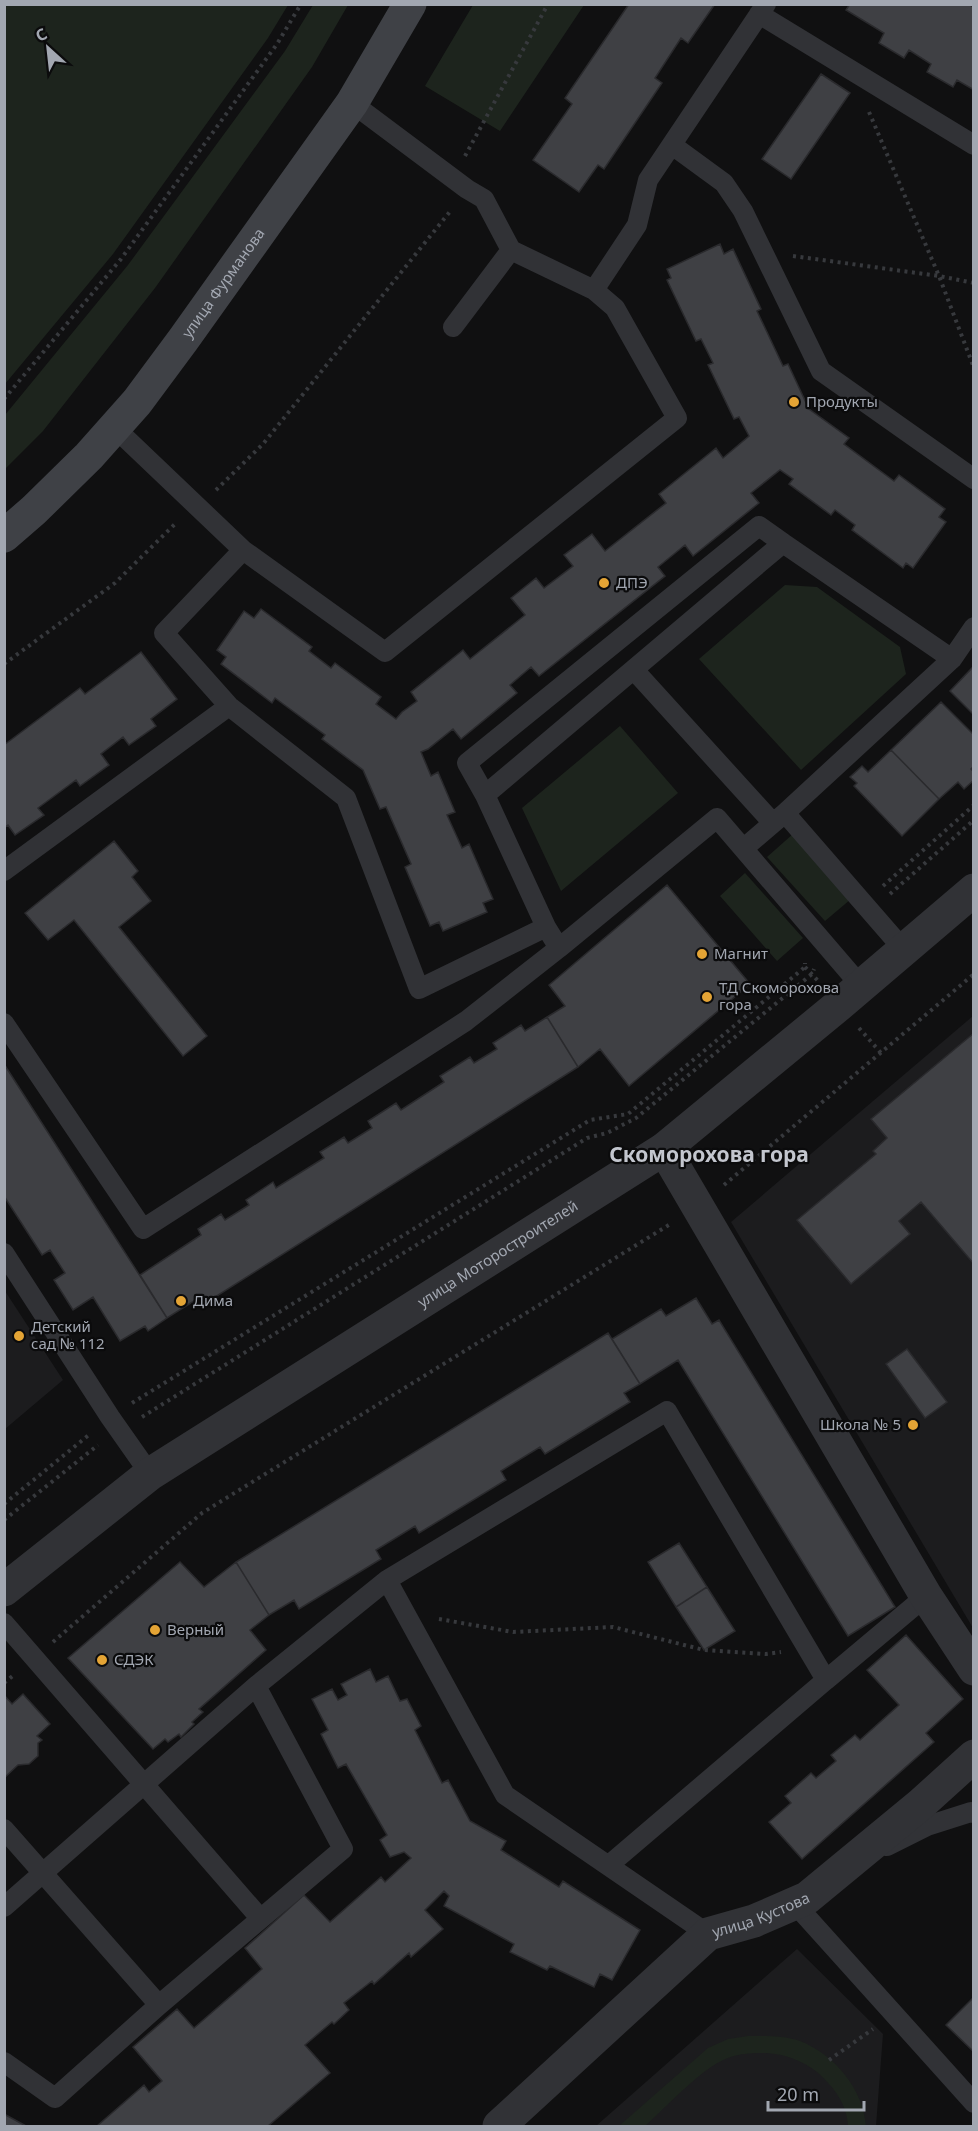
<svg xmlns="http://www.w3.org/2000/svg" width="978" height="2131" viewBox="0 0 978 2131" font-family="'Noto Sans',sans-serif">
<rect width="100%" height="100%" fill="#101011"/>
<path fill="#1c1c1e" d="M973,1016V1628L731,1222Z
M5,1291L63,1380L5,1429H4Z
M797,1949L883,2034L876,2126H596Z"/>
<path fill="#1d241d" d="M5,4L288,5L268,38L113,254L5,384Z
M313,5H348L312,67L155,288L43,431L5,469V415L128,265L285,51Z
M473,5H584L500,131L425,86Z
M785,585L817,587L900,647L906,674L801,770L699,659Z
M620,726L678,793L561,891L522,808Z
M793,834L851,899L825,921L767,857Z
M745,873L803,938L777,961L720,896Z
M748,2036C765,2036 783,2035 800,2041C835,2055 863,2089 866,2126H848C847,2104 834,2087 817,2072C803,2061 785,2054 766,2053C756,2053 745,2053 734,2056C705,2063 668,2106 645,2126H619L708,2048L728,2039Z"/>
<path fill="#3f4044" stroke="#2a2a2d" stroke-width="1.5" d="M629,4H715L688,43L681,38L655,78L662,83L604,169L598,165L579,192L533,160L572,104L565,98Z
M850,4H969L974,8V90L957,80L953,87L927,72L931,64L909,50L904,58L879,43L884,33L846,10Z
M821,74L850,93L791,179L762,159Z
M720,244L724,254L733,249L761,309L757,311L783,366L788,364L809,409L849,438L844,444L894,481L899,475L945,509L939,517L946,522L913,568L906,563L903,568L852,530L855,525L835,510L831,515L789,484L793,479L780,470L751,493L759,503L693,556L685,545L658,567L665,576L539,676L531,667L510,685L517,693L461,739L453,729L428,749L421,752L431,776L438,772L455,812L447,815L462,848L469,844L493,899L483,903L487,912L443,931L439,922L430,926L405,867L411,864L386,807L380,809L363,770L322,739L325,735L275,698L272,703L221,664L226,657L217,650L244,611L254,618L261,609L312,647L309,651L331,668L335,663L381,697L376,704L396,719L402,712L417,701L411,692L463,650L470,659L525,615L511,598L536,578L544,588L573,566L564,555L592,534L605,551L666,503L659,494L716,448L723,458L749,436L739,417L734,419L708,365L713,363L701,339L696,341L667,280L671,278L667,269Z
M141,652L177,699L151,719L156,726L129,745L123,737L101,754L109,765L80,786L76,780L38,808L44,815L15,835L8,825L4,828V745L80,688L85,694Z
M972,668L974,669V715L950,691Z
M941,702L974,735V766L971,769L974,772V780L964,789L958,782L939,799L891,750Z
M891,750L939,799L902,836L854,786L857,783L850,777L862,766L868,772Z
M114,841L138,871L132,877L151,901L119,927L207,1036L183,1056L74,920L48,940L25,913Z
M667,885L750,984L629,1086L600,1049L578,1067L547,1017L565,1006L549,985Z
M547,1017L578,1067L201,1306L197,1299L167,1318L140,1275L201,1235L198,1229L221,1214L225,1220L249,1205L246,1200L273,1182L276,1188L324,1158L320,1152L344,1137L348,1143L372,1128L368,1121L396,1103L401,1110L444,1082L440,1076L470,1057L474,1063L497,1049L493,1043L521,1025L525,1031Z
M974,1033V1264L921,1202L899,1221L910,1234L851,1284L797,1220L876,1154L873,1151L887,1138L871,1119Z
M4,1064L167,1318L148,1331L145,1326L120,1341L93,1297L73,1310L54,1280L65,1273L50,1250L42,1255L4,1196Z
M696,1298L712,1324L719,1320L895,1607L848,1636L678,1360L640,1384L612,1339L661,1309L666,1316Z
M608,1333L640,1384L624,1393L630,1402L545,1454L540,1447L501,1471L506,1480L419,1533L415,1526L376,1550L381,1559L299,1609L294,1600L269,1615L236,1562Z
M907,1349L947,1402L925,1418L886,1364Z
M679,1543L707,1587L676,1607L648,1562Z
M180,1562L204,1587L236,1562L269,1615L250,1630L266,1650L199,1709L203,1712L192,1722L194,1724L181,1737L179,1734L168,1742L165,1739L153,1749L68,1658Z
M707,1587L735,1631L704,1650L676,1607Z
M906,1635L963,1699L926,1733L934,1742L802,1859L769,1822L791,1803L785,1796L811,1773L816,1778L836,1761L831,1755L855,1735L860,1740L899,1705L867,1670Z
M370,1669L376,1682L388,1676L400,1701L407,1699L421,1726L415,1730L442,1783L448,1780L470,1821L506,1841L501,1850L559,1887L563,1881L640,1930L612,1980L600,1974L594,1987L550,1966L547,1970L510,1952L514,1944L444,1906L449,1896L444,1891L425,1910L443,1929L411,1957L409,1953L374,1984L372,1981L344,2003L349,2010L334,2024L332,2022L305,2045L330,2073L268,2126H97L144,2085L149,2092L162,2081L133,2047L177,2009L194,2028L262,1969L245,1948L304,1895L330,1922L381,1877L385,1882L411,1858L404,1852L390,1857L380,1840L387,1835L346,1764L338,1768L321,1734L328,1730L312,1699L332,1689L338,1700L347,1695L341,1684Z
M23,1694L50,1724L37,1736L42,1740L38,1743V1756L29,1764L18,1765L4,1778V1695L12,1704Z
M974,1997V2052L946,2025Z
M4,2114L26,2126H4Z"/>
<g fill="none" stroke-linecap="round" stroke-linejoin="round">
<path stroke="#37393d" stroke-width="4" stroke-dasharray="3 4.5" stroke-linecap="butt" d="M869,112L939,276L974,368
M465,156L548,4
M793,256L939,276L974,283
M4,399L121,259L277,44L301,4
M216,490L263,444L452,209
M4,664L115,583L177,522
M883,886L974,805
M890,894L974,820
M805,967L819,982
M859,1028L881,1053
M724,1185L974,974
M132,1403L590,1120L628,1114L805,967V963
M142,1417L587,1138L607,1133L636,1118L812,974L814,969
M4,1504L90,1434
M4,1520L98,1445
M439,1619L513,1632L613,1627L704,1650L766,1654L781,1652
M53,1642L202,1513L672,1223
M4,1683L15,1674
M829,2060L873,2029"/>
<path stroke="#313236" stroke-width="20" d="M759,14L974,145
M672,145L724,183L743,211L821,371L974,479
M594,290L637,225L648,180L766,4
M453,327L511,250
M115,428L243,550L385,652L677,418L615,308L594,290L511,250L484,199L467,189L352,103
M243,550L164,633L229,706L346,798L419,989L546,927
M634,670L773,823
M485,795L467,763L759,526L783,543
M785,813L904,950
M744,848L785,813L952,659L974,627
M4,871L229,706
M559,948L546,927L485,795L783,543L952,659
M4,1023L143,1229L466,1021L559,948L717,818L861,986
M4,1253L110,1417L150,1474
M387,1580L505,1795L708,1934
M4,1623L260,1918
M826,1680L926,1596
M4,1829L159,2005
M887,1846L927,1826L971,1812L974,1813
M795,1904L974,2103
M4,1907L256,1686L387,1580L667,1411L826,1680L609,1865
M4,2062L55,2098L159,2005L343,1849L256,1686"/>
<g stroke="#313236" stroke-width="33">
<path d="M664,1149L926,1596L974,1669"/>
<path id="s1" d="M4,1590L150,1474L664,1149L839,1005L974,890"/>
<path id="s2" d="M499,2126L708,1934L754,1921L807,1898L921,1804L974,1756"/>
</g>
<path stroke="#3f4146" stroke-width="33" id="s3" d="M4,536L34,510L89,456L137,402L183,340L352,103L410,4"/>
</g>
<g fill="#e4a435" stroke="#0b0b0c" stroke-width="2">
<circle cx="794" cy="402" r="6"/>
<circle cx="604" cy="583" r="6"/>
<circle cx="702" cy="954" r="6"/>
<circle cx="707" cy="997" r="6"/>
<circle cx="181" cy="1301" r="6"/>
<circle cx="19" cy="1336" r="6"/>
<circle cx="913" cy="1425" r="6"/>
<circle cx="155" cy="1630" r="6"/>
<circle cx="102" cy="1660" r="6"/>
</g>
<g text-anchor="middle" stroke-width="4.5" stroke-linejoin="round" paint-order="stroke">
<g font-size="15" fill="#a2a7b1" stroke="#0b0b0c">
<text dy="5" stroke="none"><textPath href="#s3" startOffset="336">улица Фурманова</textPath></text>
<text dy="5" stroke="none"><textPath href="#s1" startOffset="598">улица Моторостроителей</textPath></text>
<text dy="5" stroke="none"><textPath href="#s2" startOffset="340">улица Кустова</textPath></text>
</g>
<g font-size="15" fill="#a2a7b1" stroke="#0b0b0c" text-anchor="start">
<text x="806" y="407">Продукты</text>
<text x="616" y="588">ДПЭ</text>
<text x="714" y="959">Магнит</text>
<text x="719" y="993">ТД Скоморохова<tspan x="719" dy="17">гора</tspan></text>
<text x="193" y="1306">Дима</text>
<text x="31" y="1332">Детский<tspan x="31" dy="17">сад № 112</tspan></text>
<text x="901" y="1430" text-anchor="end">Школа № 5</text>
<text x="167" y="1635">Верный</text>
<text x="114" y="1665">СДЭК</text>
</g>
<g font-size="21" font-weight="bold" fill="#c3c6ce" stroke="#0b0b0c">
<text x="709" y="1162">Скоморохова гора</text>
</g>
</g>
<rect width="978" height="2131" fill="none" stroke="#a2a7b1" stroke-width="12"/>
<g transform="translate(48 48) rotate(333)" stroke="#0b0b0c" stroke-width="4.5" paint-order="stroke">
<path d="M0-4.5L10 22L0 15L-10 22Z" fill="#a2a7b1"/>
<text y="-9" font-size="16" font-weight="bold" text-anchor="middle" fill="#a2a7b1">С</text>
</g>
<path d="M768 2101v9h96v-9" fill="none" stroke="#a2a7b1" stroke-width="3"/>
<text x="777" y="2101" font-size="18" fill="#a2a7b1" stroke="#0b0b0c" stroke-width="4.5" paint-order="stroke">20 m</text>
</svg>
